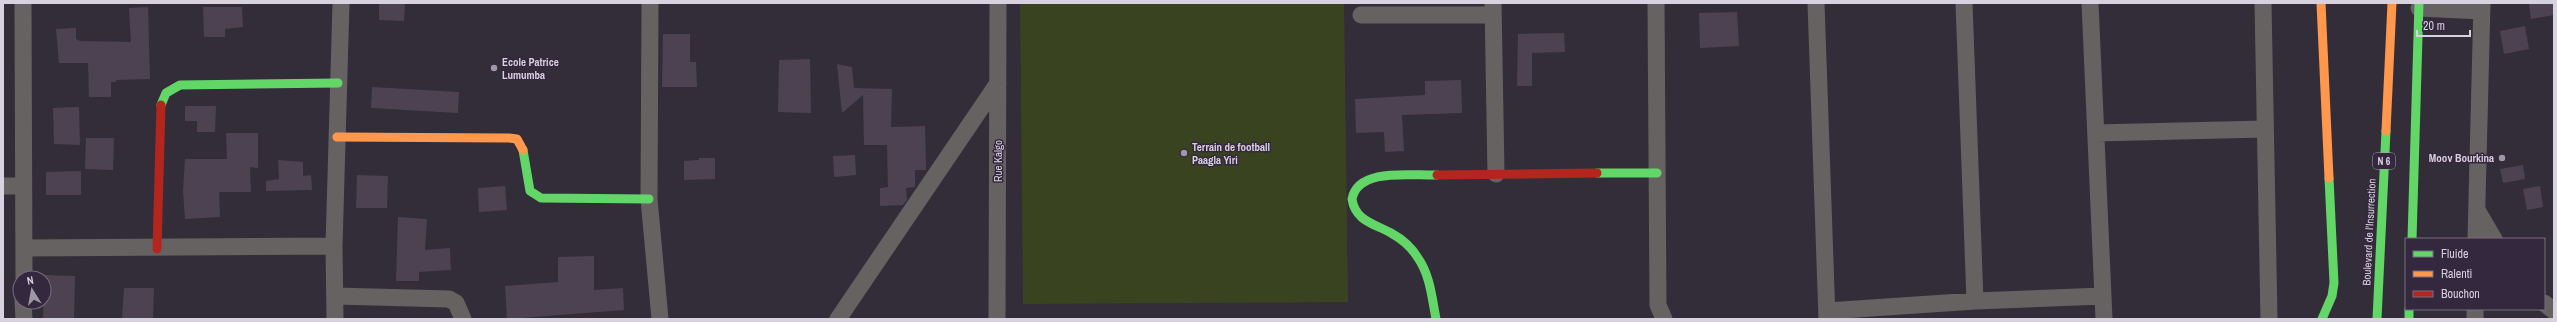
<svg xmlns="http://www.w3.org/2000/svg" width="2557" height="322" viewBox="0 0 2557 322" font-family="'Archivo Narrow',sans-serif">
<rect width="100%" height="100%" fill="#332d39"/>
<path fill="#3a4320" d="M1020,3H1344L1348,302L1023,304Z"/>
<path fill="#4d4252" d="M379,3H405L404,21L379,20Z
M2529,3H2554V15L2531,19Z
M148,7L150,79L116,80V82H111V97H89L88,63H59L56,29L76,28V39L80,41L131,42L129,8Z
M203,7H242L243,27L225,29V37H204Z
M1737,12L1739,46L1700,48L1699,13Z
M2525,26L2529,49L2504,54L2500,31Z
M1564,33L1565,52L1532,53V86H1517L1518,34Z
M663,34H690V62H696L697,87H662Z
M810,59L811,113L778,112L779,60Z
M837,64L852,67L854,88L892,89L891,127L925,126L926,170H915V187L906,188L907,200L903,205L880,206V188L888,187L887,145H864L863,95L842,113Z
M1461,80L1462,113L1402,115L1404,151L1385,152L1384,132L1356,133L1355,99L1425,95V81Z
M372,87L459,92L458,113L371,108Z
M185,106H216L215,132H197V121H185Z
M79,107L80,145L54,144L53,108Z
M226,133H258V168L250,167L251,192H219L220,217L185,219L183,191L185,159H227Z
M86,138H114L113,170L85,169Z
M855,155L856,175L834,177L833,156Z
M699,158H715V179L684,180V161L699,160Z
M278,160L303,162V176L311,175L312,190L266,191V181L279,179Z
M2523,165L2525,179L2503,183L2500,169Z
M81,171V195H46V172Z
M357,175L388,176L387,208H356Z
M505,186L507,210L479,212L478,188Z
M2540,186L2543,207L2527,210L2523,189Z
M398,217L427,219L425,250L450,248L451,270L419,272V281H396Z
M594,256V290L623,288L624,310L507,319L505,286L558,282V257Z
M44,275L75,276L74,319H43Z
M124,288H154L153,319H122Z"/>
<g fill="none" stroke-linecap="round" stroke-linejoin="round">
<path stroke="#676262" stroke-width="17" d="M23,3L24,278
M650,3L649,199L660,319
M1493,3L1496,174
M1656,3L1658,305L1664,319
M1816,3L1827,319
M1964,3L1975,301
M2090,3L2104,319
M2263,3L2269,319
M2419,8L2482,11
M1361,15H1493
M2096,133L2264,129
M3,186H22
M2477,210L2494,239
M2476,239L2482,3
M24,248L334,246
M335,296L449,299L456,303L463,319
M23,302L24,319
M2544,303L2554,311
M1827,311L1975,301L2103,296
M335,319L334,246L341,3
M838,319L998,83
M997,319L998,3
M2475,319V309"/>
<path stroke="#63d668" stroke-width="9" d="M161,105L166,93L180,85L338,83
M523,150L530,191L541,198L649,199
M1597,173H1657
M2412,239L2419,3
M2409,309V319
M1436,319C1432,298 1430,275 1418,258C1412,248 1402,239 1391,233C1375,224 1355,221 1352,199C1358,167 1412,176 1437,175
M2322,319L2332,296L2334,283L2329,178
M2377,319L2386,131"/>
<path stroke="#ff974d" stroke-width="9" d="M2321,3L2329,178
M2386,131L2392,3
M337,137L509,138L517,139L523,150"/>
<path stroke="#b3261e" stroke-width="9" d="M1437,175L1597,173
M157,249L161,105"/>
</g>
<g fill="#9e98a5" stroke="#34283e" stroke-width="1.5">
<circle cx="494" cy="68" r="4"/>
<circle cx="1184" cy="153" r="4"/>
<circle cx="2502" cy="158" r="4"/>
</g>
<g text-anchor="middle" stroke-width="3" stroke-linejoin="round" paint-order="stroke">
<rect fill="#34283e" stroke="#a79eaf" stroke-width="1" x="2373" y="153" width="22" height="16" rx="3"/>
<g font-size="10" font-weight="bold" fill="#d8d1df">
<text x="2384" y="165">N 6</text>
</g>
<g font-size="11" font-weight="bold" fill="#d8d1df" stroke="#34283e" text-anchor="start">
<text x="502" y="66">Ecole Patrice<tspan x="502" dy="13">Lumumba</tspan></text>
<text x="1192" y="151">Terrain de football<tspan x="1192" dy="13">Paagla Yiri</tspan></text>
<text x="2494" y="162" text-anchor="end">Moov Bourkina</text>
</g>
<g font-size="11" fill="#d8d1df" stroke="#34283e">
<text transform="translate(998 161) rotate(-90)" y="4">Rue Kalgo</text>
<text transform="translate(2369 232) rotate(-87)" y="4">Boulevard de l'Insurrection</text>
</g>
</g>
<rect width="2557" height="322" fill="none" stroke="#d8d1df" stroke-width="8"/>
<rect x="2405" y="238" width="140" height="72" fill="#34283e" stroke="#766c7e"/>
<rect x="2413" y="251" width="20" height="6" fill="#63d668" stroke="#766c7e"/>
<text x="2441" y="258" font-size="12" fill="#d8d1df">Fluide</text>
<rect x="2413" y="271" width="20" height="6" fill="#ff974d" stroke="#766c7e"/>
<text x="2441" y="278" font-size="12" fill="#d8d1df">Ralenti</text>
<rect x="2413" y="291" width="20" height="6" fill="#b3261e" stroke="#766c7e"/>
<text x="2441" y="298" font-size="12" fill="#d8d1df">Bouchon</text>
<g transform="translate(32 290) rotate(349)"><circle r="19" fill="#34283e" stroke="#766c7e"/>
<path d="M0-3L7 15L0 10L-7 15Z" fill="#9e98a5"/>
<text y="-6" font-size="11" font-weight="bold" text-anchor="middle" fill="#d8d1df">N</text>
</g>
<path d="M2417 30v6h53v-6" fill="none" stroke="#d8d1df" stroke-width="2"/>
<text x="2423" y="30" font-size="12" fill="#d8d1df" stroke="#34283e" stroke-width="3" paint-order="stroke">20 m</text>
</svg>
